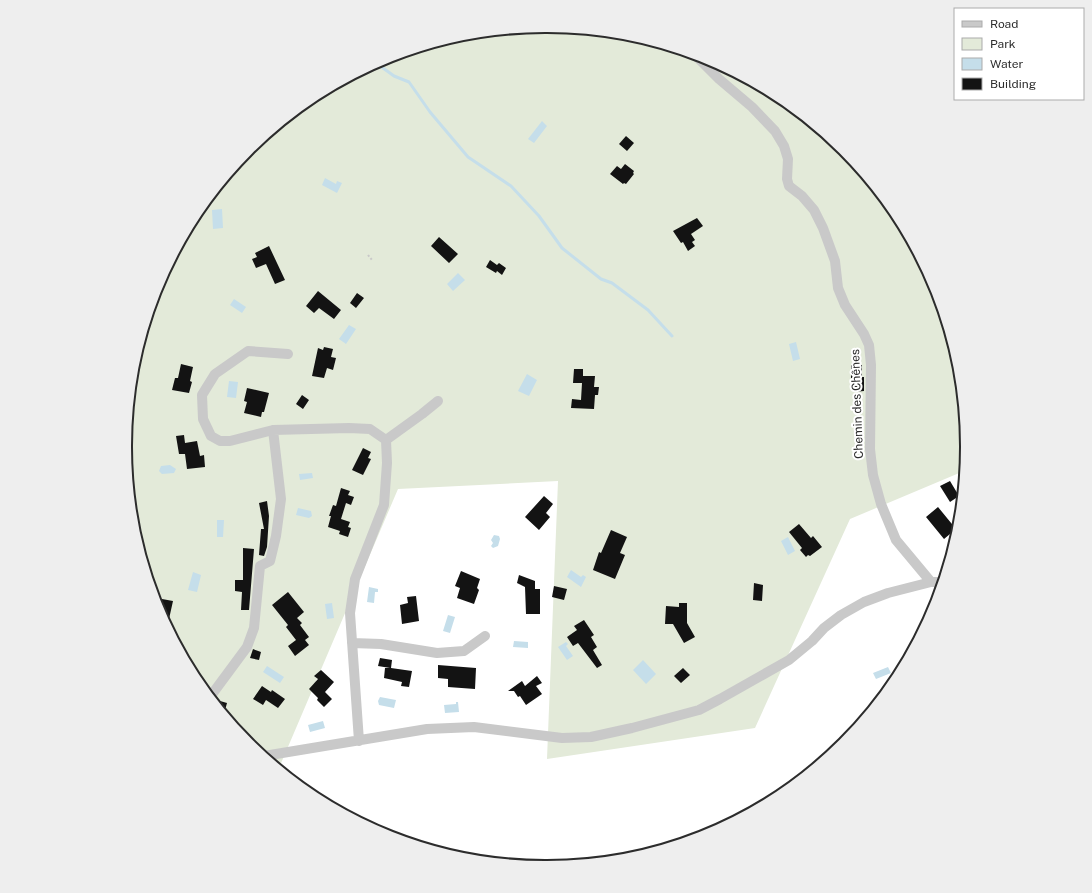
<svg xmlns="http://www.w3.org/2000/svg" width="1092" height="893" viewBox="0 0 1092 893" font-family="'Public Sans',sans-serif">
<rect width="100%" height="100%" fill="#fff"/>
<path fill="#e3ead9" d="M546,26L628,34L707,58L780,97L843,149L896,213L935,286L958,365L966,447L964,471L850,519L755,728L547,759L558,481L398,489L279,768L249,744L196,680L157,607L134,528L126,446L134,364L158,285L196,213L249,149L313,97L385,58L464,34Z"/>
<path fill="#c5deea" d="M542,121L547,126L534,143L528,139Z
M325,178L336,184L337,181L342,183L337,193L322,185Z
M222,209L223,228L213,229L212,210Z
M458,273L465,280L453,291L447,284Z
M234,299L246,307L242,313L230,305Z
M349,325L356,329L346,344L339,339Z
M796,342L800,359L793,361L789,344Z
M527,374L537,380L529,396L518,391Z
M229,381L238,382L236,398L227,397Z
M170,465L176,469L174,473L162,474L159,471L161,466Z
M312,473L313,478L300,480L299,474Z
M298,508L311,511L312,516L309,518L296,515Z
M217,520H224L223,537H217Z
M494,535L499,536L500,539L498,546L493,548L491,546L493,543L491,540Z
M788,537L795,551L788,555L781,541Z
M571,570L581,577L583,575L586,577L581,587L567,577Z
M193,572L201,575L197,592L188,590Z
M369,587L378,589V592H375L374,603L367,602Z
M332,603L334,618L327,619L325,604Z
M448,615L455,617L450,633L443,631Z
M514,641L528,642V648L513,647Z
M566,642L568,644L566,646L573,656L567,660L558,647Z
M643,660L656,674L646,684L633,670Z
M267,666L284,677L280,683L263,672Z
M888,667L891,673L876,679L873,673Z
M380,697L396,700L394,708L379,705L378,701Z
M456,702H458L459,712L445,713L444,705L456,704Z
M323,721L325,728L310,732L308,725Z"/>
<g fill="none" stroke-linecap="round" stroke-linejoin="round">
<path stroke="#c5deea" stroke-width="3" d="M376,63L394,76L409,82L430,112L468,157L511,186L539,216L562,248L601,279L612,283L648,310L672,336"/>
</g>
<path fill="#131313" d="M626,136L634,143L627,151L619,144Z
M625,164L634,171L633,173L634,174L626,184L624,183L623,184L610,174L617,166L621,169Z
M697,218L703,226L691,234L695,240L692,242L695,246L688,251L683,242L681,243L673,231Z
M439,237L458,254L449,263L431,246Z
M269,246L285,280L275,284L266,264L256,268L252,259L257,257L255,253Z
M490,260L497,265L499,263L506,268L502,275L497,271L496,273L486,267Z
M318,291L341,310L334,319L319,308L314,313L306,306Z
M357,293L364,298L356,308L350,303Z
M324,347L333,349L331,357L336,358L333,370L327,368L324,378L312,376L318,348L323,350Z
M181,364L193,367L190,381L192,382L189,393L172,390L175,378H178Z
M851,365H862V377H864V391L854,392L853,378H851Z
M574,369H583V376H595L594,387H599L598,395H595L594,409L571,408L572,399L581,400L582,383H573Z
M247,388L269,393L264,412H262L261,417L244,413L247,402L244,401Z
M302,395L309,400L303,409L296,404Z
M184,435L185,443L197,441L200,456L204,455L205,467L187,469L185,454H179L176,436Z
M363,448L371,452L368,458L371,459L363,475L352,470Z
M950,481L959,496L950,502L940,486Z
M341,488L350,491L348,495L354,497L351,505L346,503L341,519L350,522L348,527L351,528L348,537L339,534L340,531L328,527L331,516H329L333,505L336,506Z
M544,496L553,504L546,513L550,517L539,530L525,517Z
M267,501L269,516L267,547L264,556L259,555L261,529H264L259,503Z
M938,507L956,529L944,539L926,517Z
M799,524L811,538L813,536L822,547L810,556L808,555L806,557L800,550L802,548L789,532Z
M611,530L627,537L620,553L625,555L615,579L593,570L599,552L601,553Z
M243,548L254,549L249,610H241L242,592L235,591V580H243Z
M461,571L480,579L477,588L479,590L474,604L457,598L460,588L455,586Z
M519,575L535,581V589H540V614H526L525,587L517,583Z
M754,583L763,585L762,601L753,600Z
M554,586L567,589L564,600L552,597Z
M288,592L304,612L297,618L302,623L300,625L309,637L305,640L309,645L295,656L288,646L296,640L286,627L288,625L272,605Z
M416,596L419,621L402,624L400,605L408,603L407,597Z
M162,599L173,601L169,619L163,618L160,612Z
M679,603H687V623L695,637L684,643L673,624H665L666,606L679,607Z
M584,620L594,635L591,637L597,647L593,650L602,665L597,668L578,643L573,646L567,637L577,630L574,626Z
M253,649L261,652L259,660L250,658Z
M380,658L392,660L391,668L412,671L409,687L401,686L402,682L384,678L385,668H390L378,666Z
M438,665L476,668L475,689L448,687V679L438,678Z
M683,668L690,675L681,683L674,676Z
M321,670L334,682L325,692L332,699L324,707L317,700L318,698L309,689L318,679L314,676Z
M537,676L542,683L536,686L542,694L526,705L520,696L518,697L514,691H508L522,681L525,686Z
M262,686L271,692L272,690L285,699L278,708L266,700L263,705L253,699Z
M220,701L227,703L224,714L218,707Z"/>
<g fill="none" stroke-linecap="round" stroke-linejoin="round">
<path stroke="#c9c9c9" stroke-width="2" stroke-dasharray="2 2" stroke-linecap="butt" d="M368,255L372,260"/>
<path stroke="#c9c9c9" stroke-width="10" d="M632,35L634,36
M694,54L719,79L752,107L775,131L784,146L788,159L787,179L789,186L802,196L814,210L823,228L835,261L838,288L845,305L864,334L869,345L871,365L870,449L873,475L881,504L896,540L931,582
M288,354L248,351L215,374L202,395L203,419L211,436L220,441H230L273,430L349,428L370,429L386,440L387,463L384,505L355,579L350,613L359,741
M386,440L422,414L438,401
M352,643L381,644L437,653L464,651L485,636
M210,697L247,647L254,628L260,566L270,561L276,536L281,499L273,430
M264,756L427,729L474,727L562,738L591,737L632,728L699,710L720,699L789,660L812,641L824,628L841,615L864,602L888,593L931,582H942"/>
</g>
<g text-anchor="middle" stroke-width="4" stroke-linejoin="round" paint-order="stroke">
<g font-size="12" fill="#2c2c2c" stroke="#fff">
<text transform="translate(857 404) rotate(-92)" y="4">Chemin des Chênes</text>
</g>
</g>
<path d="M0 0H1092V893H0ZM545 33H547A413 413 0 0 1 960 446V447A413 413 0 0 1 547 860H545A413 413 0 0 1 132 447V446A413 413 0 0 1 545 33Z" fill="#eee" fill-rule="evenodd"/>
<path fill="none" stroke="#2c2c2c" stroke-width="2" d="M545 33H547A413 413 0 0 1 960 446V447A413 413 0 0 1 547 860H545A413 413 0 0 1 132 447V446A413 413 0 0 1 545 33Z"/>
<rect x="954" y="8" width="130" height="92" fill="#ffffff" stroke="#ababab"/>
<rect x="962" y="21" width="20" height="6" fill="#c9c9c9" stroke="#ababab"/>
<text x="990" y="28" font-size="12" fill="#2c2c2c">Road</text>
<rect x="962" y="38" width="20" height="12" fill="#e3ead9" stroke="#ababab"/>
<text x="990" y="48" font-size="12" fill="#2c2c2c">Park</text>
<rect x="962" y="58" width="20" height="12" fill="#c5deea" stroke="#ababab"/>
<text x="990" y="68" font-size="12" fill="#2c2c2c">Water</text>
<rect x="962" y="78" width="20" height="12" fill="#131313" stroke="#ababab"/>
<text x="990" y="88" font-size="12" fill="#2c2c2c">Building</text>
</svg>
